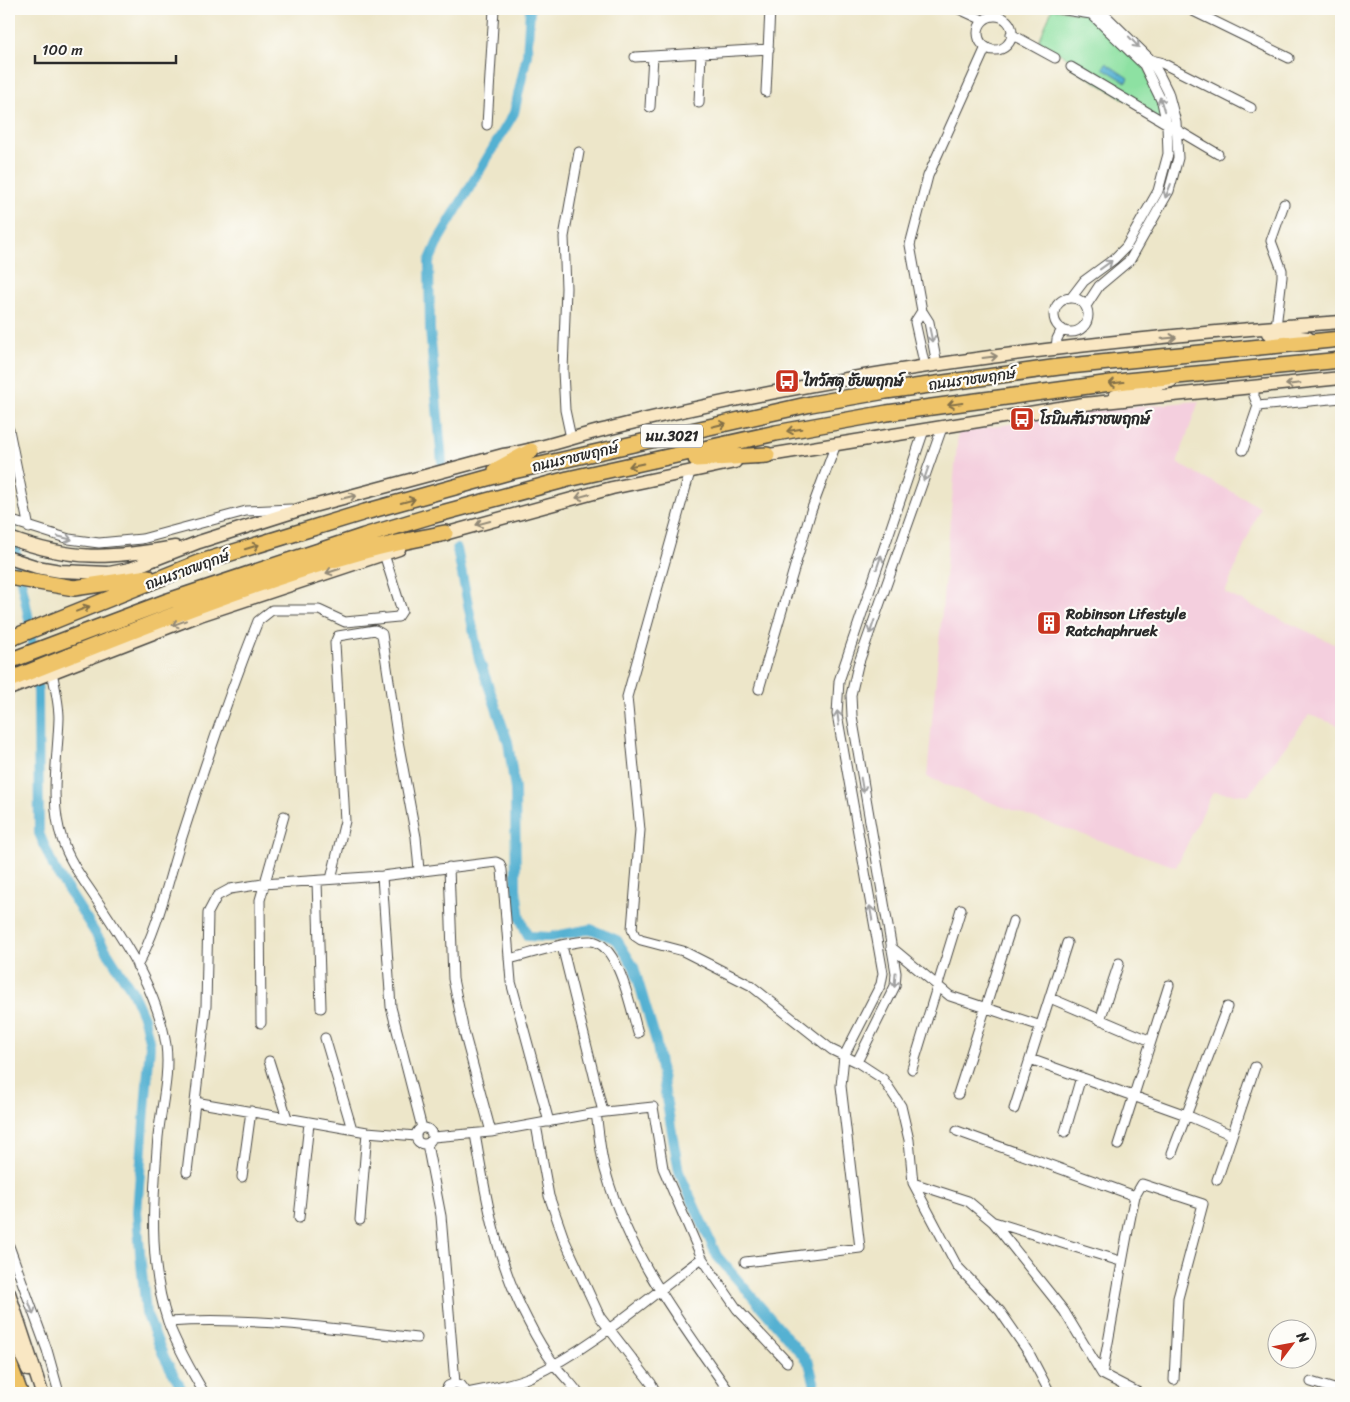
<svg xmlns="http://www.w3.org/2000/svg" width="1350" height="1402" viewBox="0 0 1350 1402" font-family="Sriracha,'Playpen Sans Thai',sans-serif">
<rect width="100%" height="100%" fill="#fdfcf7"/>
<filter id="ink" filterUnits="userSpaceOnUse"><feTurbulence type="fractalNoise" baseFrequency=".02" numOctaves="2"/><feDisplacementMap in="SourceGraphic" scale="10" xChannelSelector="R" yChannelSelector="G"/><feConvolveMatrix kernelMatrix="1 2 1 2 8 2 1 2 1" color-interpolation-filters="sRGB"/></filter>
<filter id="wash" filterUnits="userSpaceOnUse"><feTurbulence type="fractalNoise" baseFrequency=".0096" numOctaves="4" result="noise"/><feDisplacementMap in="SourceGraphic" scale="20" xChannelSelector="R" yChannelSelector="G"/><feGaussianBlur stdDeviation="1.12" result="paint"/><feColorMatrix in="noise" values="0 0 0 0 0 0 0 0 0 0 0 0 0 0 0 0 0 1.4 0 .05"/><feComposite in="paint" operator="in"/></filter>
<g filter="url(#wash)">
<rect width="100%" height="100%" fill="#ede6c9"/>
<path fill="#f4cfde" d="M1199,401L1177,463L1260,507L1225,593L1341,647V726L1309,715L1249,795L1213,792L1176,867L995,804L927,777L958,433L1078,412Z"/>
<path fill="#8de1a2" stroke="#5c8666" d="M1052,9L1091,14L1144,65L1167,125L1071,67L1073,61L1039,41Z"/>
<path fill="#54b1d2" stroke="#406e7e" d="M1106,63L1128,78L1126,82L1103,68Z"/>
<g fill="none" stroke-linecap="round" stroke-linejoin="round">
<path stroke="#54b1d2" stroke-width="10" d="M442,462L430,330L429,262L439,239L514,113L527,55L530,9
M9,519L29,620L38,692L39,833L54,868L132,991L144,1018L150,1045L137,1212L140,1253L146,1313L164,1357L184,1393
M457,549L479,659L508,742L515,790L516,889L520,918L528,936L550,937L591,929L617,940L634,967L656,1041L679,1172L717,1256L809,1363L817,1393"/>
</g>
</g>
<g filter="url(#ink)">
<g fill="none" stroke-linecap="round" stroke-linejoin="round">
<defs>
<path id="street" d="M959,9L983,20
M1059,9L1091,14
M1189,9L1289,58
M978 33a17 17 0 1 1 34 0a17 17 0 1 1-34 0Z
M1011,34L1055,58
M635,57L769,49
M1148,62L1151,60L1160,62L1251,108
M1071,67L1218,154
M766,92L770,9
M699,103L701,53
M650,107L653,56
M487,125L494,9
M1071,298L1084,281L1114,259L1126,247L1158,191L1168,154L1167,125L1162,102L1144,65L1086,9
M1054 315a17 17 0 1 1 34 0a17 17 0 1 1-34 0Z
M1086,306L1099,286L1130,260L1169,191L1178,158L1176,122L1168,92L1159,74L1151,60L1099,9
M922,311L910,245L928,176L986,47
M1276,327L1282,277V270L1271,241L1284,204
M1056,349L1057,339L1062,329
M925,367L915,322L922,311L929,322L937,365
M1254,388V396L1258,406L1341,398
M9,430L29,528
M571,438L565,410L563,371L566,288L564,237L579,152
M1243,450L1258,406
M690,472L627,697L640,830L632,929L635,936L641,940L683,951L750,985L832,1050L857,1062L883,1079L901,1106L909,1140L913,1183L957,1266L1000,1311L1029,1353L1050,1393
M9,520L69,539L99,543L142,539L246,511L291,509
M52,672C55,687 59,703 59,718C58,756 49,802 62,839C69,862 85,882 98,902C127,945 158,993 166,1045C170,1075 161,1107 158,1137C153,1198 148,1262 168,1322C177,1347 191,1370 204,1393
M759,689L811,511L836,444
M449,867L453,979L464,1032L491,1132
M382,876L391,1007L422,1128
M331,879L345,821L335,643L338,636L375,630L382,634L383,641L398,741L416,837L419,870
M317,881L321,1008
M562,946L603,1112
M891,947L950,996L1041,1026
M509,959C530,954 571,940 591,941C619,943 631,1010 638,1033
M137,966C159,927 168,879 182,837C205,764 230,692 258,621L272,610H319L345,622L398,617L402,611L384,554
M1050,998L1151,1041
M1100,1020L1119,963
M261,1023L260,900L284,816
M325,1038L352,1129
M1030,1059L1186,1115L1232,1135
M269,1061L287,1118
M857,1062L895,986L896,973L852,716L851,695L858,665L942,428
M912,1069L961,909
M958,1094L1013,921
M195,1102L367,1132L416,1136
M1014,1109L1067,943
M596,1113C599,1132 600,1154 606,1173C629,1256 682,1324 730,1393
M536,1125L549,1196L564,1239L600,1317L651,1383L656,1393
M416 1136a8 8 0 1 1 16 0a8 8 0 1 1-16 0Z
M957,1131L1135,1196C1122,1255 1114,1315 1102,1374
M1065,1132L1081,1077
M475,1134C486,1199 497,1263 528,1321C535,1335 544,1351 554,1364C561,1374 571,1382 578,1393
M433,1137L491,1132L596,1113L653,1107L663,1168L702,1258L737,1309L787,1362
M427,1144L441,1216L455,1383
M1118,1145L1169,985
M1172,1153L1227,1007
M187,1172L206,1006L208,913L217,896L230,889L263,884L382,876L496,862L500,864L502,870L511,982L549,1122
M242,1177L251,1111
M1217,1180L1255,1067
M913,1183L968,1201L993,1222L1064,1311L1102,1374L1139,1393
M1135,1196L1142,1184L1203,1204L1178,1298L1174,1380
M299,1218L309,1123
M360,1220L367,1132
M994,1222L1120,1261
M9,1246L47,1350L59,1393
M745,1262L860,1248L841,1086L844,1056L881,984L883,973L837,714L839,681L924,430
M168,1322C249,1316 336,1329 417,1338
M1311,1382L1341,1391
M445,1393L448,1386L455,1383L461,1385L467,1393
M467,1393C488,1389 510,1385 530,1377C591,1349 648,1298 702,1258"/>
<path id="secondary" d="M1268,333L1308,338
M1115,396L1171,381
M757,457L1084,404L1341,378
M437,536L612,488L735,462
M9,538C72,561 109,559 175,547
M9,558L37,567L60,571L109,573L130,569L199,542L302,509L503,455C539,450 572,437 607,429C666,414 726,401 786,390C969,355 1156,335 1341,322
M9,689L200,615L399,549
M9,1293L42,1393
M9,1330L28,1370"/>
<path id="primary" d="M696,459L767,455
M496,470L531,451
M9,577L74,588L148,577
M9,639L198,563L365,512L509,472L811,404L886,391L1059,367L1341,339
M9,661L168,601L364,536L431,516L568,479L776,433L887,413L1126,381L1341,360
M9,680C125,634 240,586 361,552C388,544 417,539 445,533
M9,1363L20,1393"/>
</defs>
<use href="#street" stroke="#484743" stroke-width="11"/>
<use href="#secondary" stroke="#484743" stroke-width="15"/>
<use href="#primary" stroke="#484743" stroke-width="18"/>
<use href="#street" stroke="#fff" stroke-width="9"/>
<use href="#secondary" stroke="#f9e7c3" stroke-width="12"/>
<use href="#primary" stroke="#efc469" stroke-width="15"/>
</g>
<defs><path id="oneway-shaft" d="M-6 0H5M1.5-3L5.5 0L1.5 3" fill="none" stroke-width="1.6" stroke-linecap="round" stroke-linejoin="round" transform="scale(1.25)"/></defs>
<g stroke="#a0a0a0">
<use href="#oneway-shaft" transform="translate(1134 42) rotate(47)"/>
<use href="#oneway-shaft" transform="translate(1162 104) rotate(-107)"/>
<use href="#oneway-shaft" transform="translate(1168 191) rotate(112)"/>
<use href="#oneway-shaft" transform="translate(1106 265) rotate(-36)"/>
<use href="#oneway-shaft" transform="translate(931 335) rotate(78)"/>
<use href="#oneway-shaft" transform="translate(926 474) rotate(109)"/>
<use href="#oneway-shaft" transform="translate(65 538) rotate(14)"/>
<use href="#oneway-shaft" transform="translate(879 562) rotate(-71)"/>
<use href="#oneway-shaft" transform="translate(872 627) rotate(109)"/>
<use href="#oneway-shaft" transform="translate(838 718) rotate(-97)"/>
<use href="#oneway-shaft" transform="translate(862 785) rotate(80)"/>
<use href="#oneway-shaft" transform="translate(871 913) rotate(-100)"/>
<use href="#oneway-shaft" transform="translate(895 980) rotate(94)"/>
<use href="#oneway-shaft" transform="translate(31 1308) rotate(70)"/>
</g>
<g stroke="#928977">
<use href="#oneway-shaft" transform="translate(1169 338) rotate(-5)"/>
<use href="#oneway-shaft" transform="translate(990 357) rotate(-7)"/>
<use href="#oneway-shaft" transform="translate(1293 384) rotate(174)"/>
<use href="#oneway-shaft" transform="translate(583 496) rotate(165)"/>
<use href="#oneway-shaft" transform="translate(349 497) rotate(-14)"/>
<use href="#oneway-shaft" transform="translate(483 523) rotate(165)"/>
<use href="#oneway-shaft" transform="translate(333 571) rotate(162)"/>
<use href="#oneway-shaft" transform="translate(179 623) rotate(160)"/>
</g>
<g stroke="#837047">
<use href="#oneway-shaft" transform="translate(1116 383) rotate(173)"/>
<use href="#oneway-shaft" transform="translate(955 404) rotate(172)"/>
<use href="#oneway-shaft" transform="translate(719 425) rotate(-13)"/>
<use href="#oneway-shaft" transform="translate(794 430) rotate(170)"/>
<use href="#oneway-shaft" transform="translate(636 465) rotate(168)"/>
<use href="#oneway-shaft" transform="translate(408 501) rotate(-15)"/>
<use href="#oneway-shaft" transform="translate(252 547) rotate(-17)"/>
<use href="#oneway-shaft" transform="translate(83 609) rotate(-21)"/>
</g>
</g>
<defs>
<symbol id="bus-square" viewBox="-11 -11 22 22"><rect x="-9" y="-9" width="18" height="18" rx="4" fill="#c8321e" stroke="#fdfcf7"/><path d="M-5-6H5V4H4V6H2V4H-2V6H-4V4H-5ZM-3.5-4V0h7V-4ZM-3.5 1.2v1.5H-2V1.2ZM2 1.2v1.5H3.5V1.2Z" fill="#fff"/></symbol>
<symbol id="building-square" viewBox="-11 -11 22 22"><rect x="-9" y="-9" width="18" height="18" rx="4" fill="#c8321e" stroke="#fdfcf7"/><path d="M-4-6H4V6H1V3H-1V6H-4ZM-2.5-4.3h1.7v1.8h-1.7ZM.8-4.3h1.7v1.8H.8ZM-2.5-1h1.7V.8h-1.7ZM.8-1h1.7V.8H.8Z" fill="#fff"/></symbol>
</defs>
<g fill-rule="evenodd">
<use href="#bus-square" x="773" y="367" width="28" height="28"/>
<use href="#bus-square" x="1008" y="405" width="28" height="28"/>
<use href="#building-square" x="1035" y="609" width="28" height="28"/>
</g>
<g text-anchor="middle" stroke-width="4.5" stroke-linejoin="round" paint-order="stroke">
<rect fill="#fdfcf7" stroke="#6a6a68" stroke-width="1" x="641" y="424.5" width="62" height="23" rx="4"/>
<g font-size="14" font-weight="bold" fill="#2b2b2b">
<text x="672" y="441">นบ.3021</text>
</g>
<g font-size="15" fill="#2b2b2b" stroke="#fdfcf7">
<text transform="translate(972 379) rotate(-8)" y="5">ถนนราชพฤกษ์</text>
<text transform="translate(575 457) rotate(-13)" y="5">ถนนราชพฤกษ์</text>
<text transform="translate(187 570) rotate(-20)" y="5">ถนนราชพฤกษ์</text>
</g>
<g font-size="15" font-weight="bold" fill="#2b2b2b" stroke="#fdfcf7" text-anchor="start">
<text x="804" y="386">ไทวัสดุ ชัยพฤกษ์</text>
<text x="1040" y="424">โรบินสันราชพฤกษ์</text>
<text x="1066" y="619">Robinson Lifestyle<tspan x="1066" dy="17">Ratchaphruek</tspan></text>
</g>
</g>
<rect width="1350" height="1402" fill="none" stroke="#fdfcf7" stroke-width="30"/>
<g transform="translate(1292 1344) rotate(58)"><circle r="24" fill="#fdfcf7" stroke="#a9a8a5"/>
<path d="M0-4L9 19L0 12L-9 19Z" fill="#c8321e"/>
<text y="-8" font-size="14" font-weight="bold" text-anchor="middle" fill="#2b2b2b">N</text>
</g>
<path d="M35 55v8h141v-8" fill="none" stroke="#2b2b2b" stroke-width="2.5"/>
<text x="42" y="55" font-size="15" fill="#2b2b2b" stroke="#fdfcf7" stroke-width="4" paint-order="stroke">100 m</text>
</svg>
